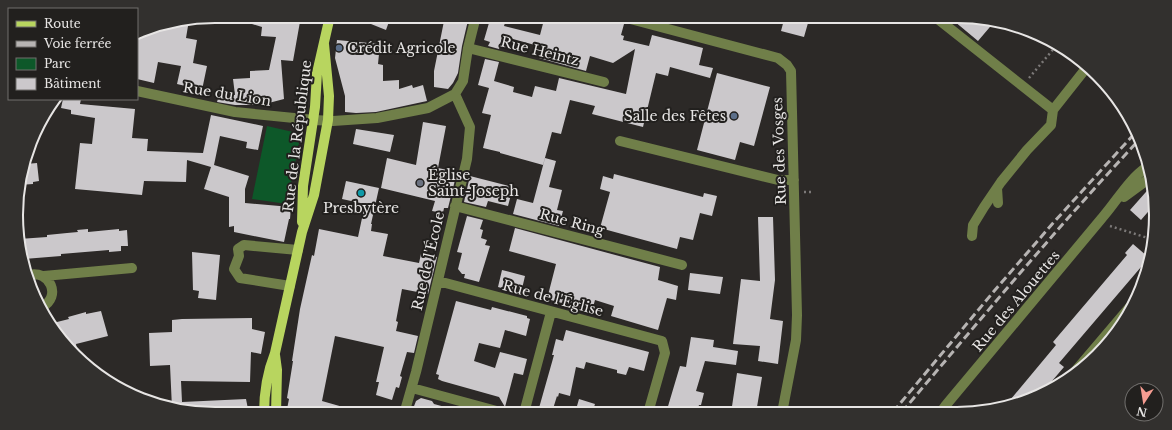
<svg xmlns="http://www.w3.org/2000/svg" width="1172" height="430" viewBox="0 0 1172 430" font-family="'Libre Baskerville',serif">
<rect width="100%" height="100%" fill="#2c2927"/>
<path fill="#0d5829" d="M267,126L293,132L299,143L287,204L252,199Z"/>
<path fill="#cbc8cb" d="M236,16H301L293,61L281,60L284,99L261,105H235L217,102L220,92L235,95L233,79L250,78V71L269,70L276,37L261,36L262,27L236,19Z
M351,16H391L386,30Z
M445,16H469L462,46L458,73L453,83L448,89L434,87V71Z
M491,16H507L504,26L540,35L545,16H584L604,22L605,16H613L615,21L624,24L621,35L624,36L623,40L649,46L652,35L703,48L699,65L713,68L710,78L670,67L668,76L656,73L643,127L592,114L595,106L570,100L561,134L552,132L543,165L500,153V152L483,148L491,115L482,113L489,88L478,85L485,59L499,62L494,81L514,87L513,92L532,97L535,86L556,91L559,78L626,94L635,49L613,63L590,56L586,71L539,58L542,47L513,39L502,37L499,49L488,46L490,42L484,40Z
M785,16H810L804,37L781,31Z
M948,16H957L995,21L978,41Z
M189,20L186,38L197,40L193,63L207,66L202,90L177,84L181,66L158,62L154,83L137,79V35L151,27Z
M337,40L380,44L378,64L383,65V81L399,80V89L412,85L413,88L423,85L427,101L376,112L356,113L345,112V96L335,58Z
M717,73L770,87L754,146L740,142L735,160L697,150Z
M63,99H81L80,104L135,109L132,138L148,139L147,151L203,153L211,115L263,126L258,150L246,148L247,142L220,136L214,165L249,176L245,189V203L291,207L290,219H289L284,242L234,232V226L229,227V197L204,189L211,167L187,160L186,182L144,181L142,195L75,189L80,143L92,144L95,118L71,114V110L61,108Z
M423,122L446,126L438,168L457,172L448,208H444L443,213L432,211L435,201L381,188L387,158L416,165Z
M356,129L394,135L390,152L353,144Z
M545,158L556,161L549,187L562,190L557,210L563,211L559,226L513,214L517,199L533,203Z
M37,163L39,181L33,182V184L19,185L26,164Z
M614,174L703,197L704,193L717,196L712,216L700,213L693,240L680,237L677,249L600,228L610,192L600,189L603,176L613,179Z
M470,176L513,187L508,206L488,201L486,207L464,202Z
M346,181L379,188L371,224H372L371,231L388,234L383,256L419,263L421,254L437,257L428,294L402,289L396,321L398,322L396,331L418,336L414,353L407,352L400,376L402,377L399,388L396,387L392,400L376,395L379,382H376L384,347L335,336L322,401L357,411V414H286L289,399L287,398L293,361H292L300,309L312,255L314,256L319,229L358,237L365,204L342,199Z
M1153,184L1154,189L1153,206L1141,220L1130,210Z
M467,216L483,220L480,229L483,230L481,238L487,240L485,245L490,246L479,282L464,278L465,274H462L458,269L462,253L457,252Z
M758,217H773L775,280L770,319L783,321L778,364L758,361L760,346L733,344L741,279L760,281Z
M515,228L660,267L658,280L678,286L676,300L667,298L658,330L611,316L614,306L595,300L592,311L547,299L556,264L509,251Z
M88,229V232L119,229V231L127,230L128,246H121V251L109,252V250L61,254V256L24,259L19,239L47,237V235L67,233L78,232L77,230Z
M1133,244L1147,256L1145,259L1147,260L1059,363L1064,367L1040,395L1006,405L1056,345L1053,342L1127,255L1125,253Z
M192,252L220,255L216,300L198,298L199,291L193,290Z
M502,270L525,276L521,293L498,287Z
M690,273L723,277L720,294L688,290Z
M456,301L491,310L492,307L527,316V318L530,319L526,336L505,330L500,348L479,343L474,361L495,368L500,352L527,359L523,375L514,373L505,407L499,397L442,381L438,379L439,375L436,374Z
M101,311L108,336L76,344L78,356L49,324L69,319L68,317L86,312V314Z
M252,318V329L265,332L261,354L251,352L250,382L181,381L182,402L246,399L249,414H215L172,408L170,365L150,366L149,333L172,332V320L182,319Z
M566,330L649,352L644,371L629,367L626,375L617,373V370L586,362L584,369L576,367L570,396L559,393L558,397L557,396L552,412L539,408L554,355H552L556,339L563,341Z
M691,337L714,340L713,347L738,351L736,365L705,361L696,391L704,393L701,405H699L696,413H666L680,366L686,367Z
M737,373L762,377L756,413H731Z
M421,398L432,401L434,404L456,410V413L411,414L416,401Z
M579,399L595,404L592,413H575Z"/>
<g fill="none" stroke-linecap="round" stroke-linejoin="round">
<path stroke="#7c7978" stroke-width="2.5" stroke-dasharray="2 3" stroke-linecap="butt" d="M1029,78L1056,46
M804,192H812
M1110,226L1151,239"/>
<path stroke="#707f49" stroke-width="10" d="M619,16L778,58L787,65L791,71L797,315L796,340L782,413
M934,16L1053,110L1087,67
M468,48L604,82
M137,91L235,112L314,120L333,121L377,118L428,108L455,94L463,81L468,48L476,16
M620,141L778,180H794
M997,188L998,203
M1124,197L1150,178
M455,206L682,265
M972,236L973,225L984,207L1001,182L1027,150L1051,125L1053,110
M28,275C50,269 62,297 42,307
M44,276L132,268
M438,281L662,341L665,353L648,413
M290,286L240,278L234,269L239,256L238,249L244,245L298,250
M1072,375L1134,302
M412,388L504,413
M941,412L946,405L1102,218C1117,201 1128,180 1147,167
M524,413L551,312
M404,414L416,372L467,159L470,127L455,94"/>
<path stroke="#b8d55f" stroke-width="10" d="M302,222L303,186L315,107L317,73L330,16
M275,355L277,370L276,414
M264,414C264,392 267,373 275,353L302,232L314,195L328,120L329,96L324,44"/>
<path stroke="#b7b4b3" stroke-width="3" stroke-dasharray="8 4" stroke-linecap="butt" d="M893,412L995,290L1054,222L1135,133
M902,412C979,321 1056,229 1138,141"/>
</g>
<g fill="#5c6f8a" stroke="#22201e" stroke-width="1.5">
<circle cx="339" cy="48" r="4"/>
<circle cx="734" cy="116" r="4"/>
</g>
<circle fill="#6b7280" stroke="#22201e" stroke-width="1.5" cx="420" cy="183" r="4"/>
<circle fill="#0f9aa8" stroke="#22201e" stroke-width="1.5" cx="361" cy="193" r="4"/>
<g text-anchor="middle" stroke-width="4" stroke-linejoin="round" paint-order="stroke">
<g font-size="14" fill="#e7e5e4" stroke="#22201e" text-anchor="start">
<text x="347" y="53">Crédit Agricole</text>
<text x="726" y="121" text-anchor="end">Salle des Fêtes</text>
<text x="428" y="180">Église<tspan x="428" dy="16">Saint-Joseph</tspan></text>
<text x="361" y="213" text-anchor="middle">Presbytère</text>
</g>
<g font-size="14" fill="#e7e5e4" stroke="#22201e">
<text transform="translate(540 51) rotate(14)" y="5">Rue Heintz</text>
<text transform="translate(227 94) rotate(9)" y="5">Rue du Lion</text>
<text transform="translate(297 136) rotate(-83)" y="5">Rue de la République</text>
<text transform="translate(779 151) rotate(-92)" y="5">Rue des Vosges</text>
<text transform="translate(572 222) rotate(15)" y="5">Rue Ring</text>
<text transform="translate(428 261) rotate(-77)" y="5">Rue de l'École</text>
<text transform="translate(553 298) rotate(15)" y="5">Rue de l'Église</text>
<text transform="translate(1016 301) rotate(-50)" y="5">Rue des Alouettes</text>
</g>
</g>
<path d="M0 0H1172V430H0ZM215 23H957A192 192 0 0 1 1149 215V215A192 192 0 0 1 957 407H215A192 192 0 0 1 23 215V215A192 192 0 0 1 215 23Z" fill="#32302e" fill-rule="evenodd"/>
<path fill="none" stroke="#e7e5e4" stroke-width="2" d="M215 23H957A192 192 0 0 1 1149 215V215A192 192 0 0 1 957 407H215A192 192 0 0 1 23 215V215A192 192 0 0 1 215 23Z"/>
<rect x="8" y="8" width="130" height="92" fill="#22201e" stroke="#716f6d"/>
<rect x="16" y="21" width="20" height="6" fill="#b8d55f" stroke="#716f6d"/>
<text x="44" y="28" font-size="12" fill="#e7e5e4">Route</text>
<rect x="16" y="41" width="20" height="6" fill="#b7b4b3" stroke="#716f6d"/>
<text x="44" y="48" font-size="12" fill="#e7e5e4">Voie ferrée</text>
<rect x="16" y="58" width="20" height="12" fill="#0d5829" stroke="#716f6d"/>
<text x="44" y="68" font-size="12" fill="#e7e5e4">Parc</text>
<rect x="16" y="78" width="20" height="12" fill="#cbc8cb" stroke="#716f6d"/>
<text x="44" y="88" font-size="12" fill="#e7e5e4">Bâtiment</text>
<g transform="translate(1144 402) rotate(192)"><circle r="19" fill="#22201e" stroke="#716f6d"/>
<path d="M0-3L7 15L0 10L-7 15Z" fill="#f59c91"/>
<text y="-6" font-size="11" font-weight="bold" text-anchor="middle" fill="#e7e5e4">N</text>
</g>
</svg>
